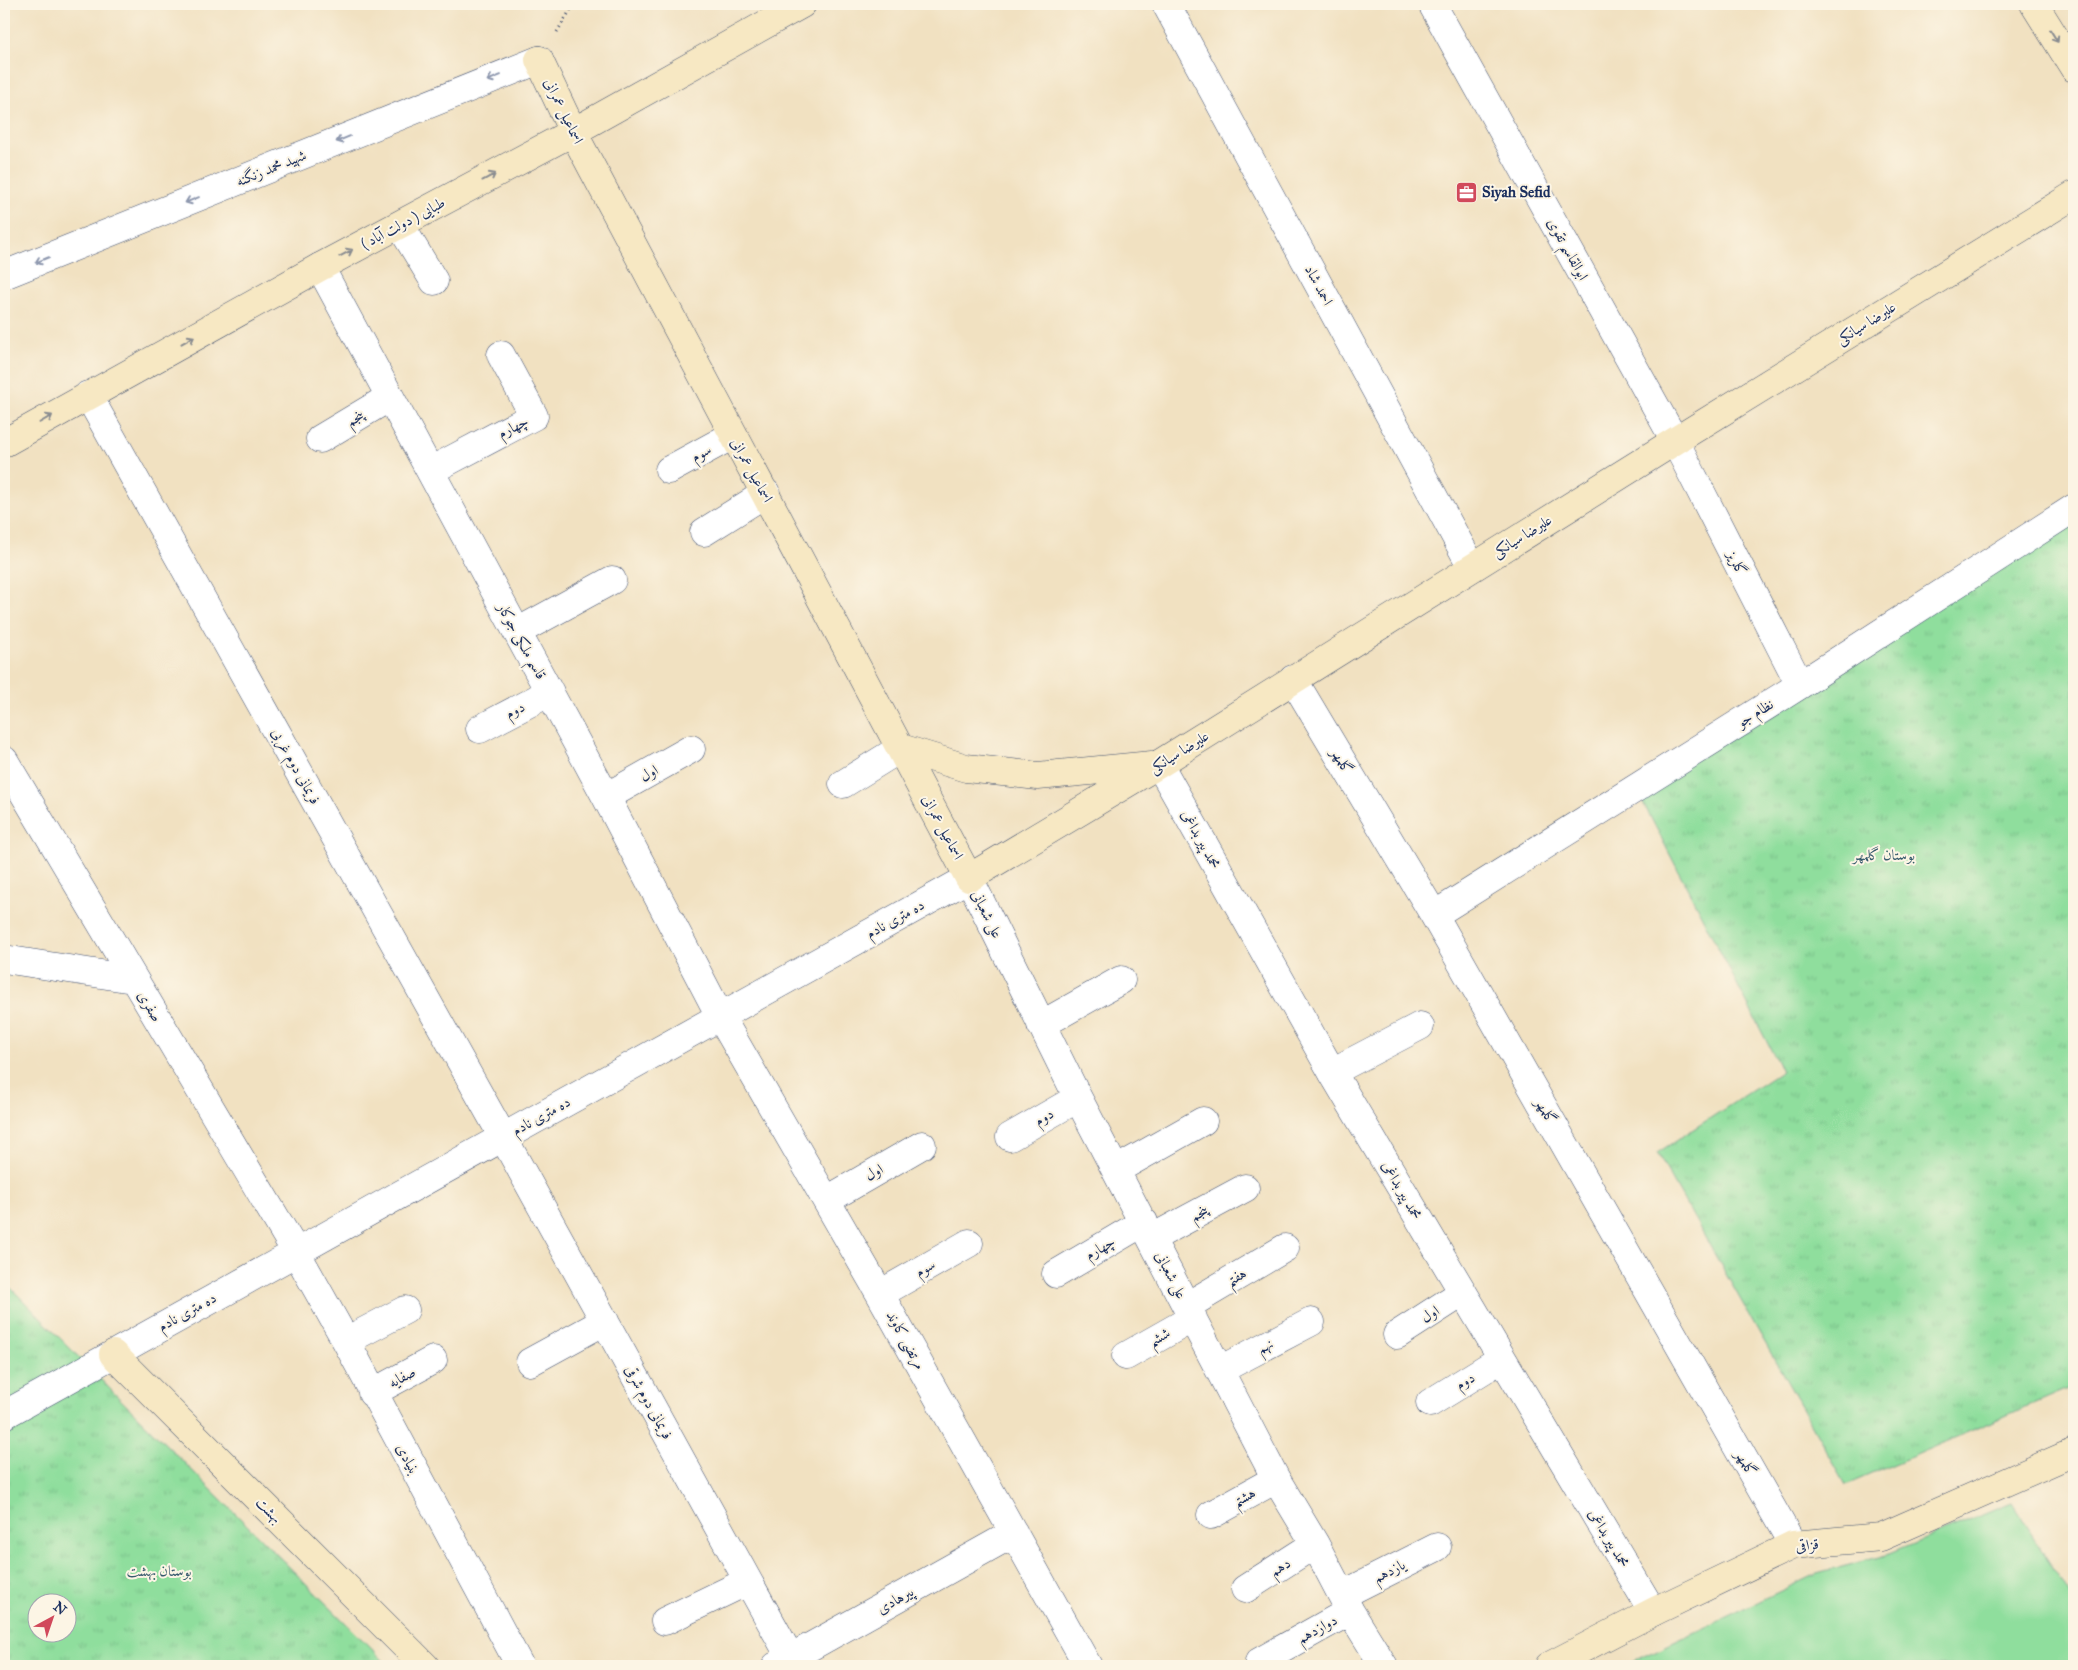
<svg xmlns="http://www.w3.org/2000/svg" width="2078" height="1670" viewBox="0 0 2078 1670" font-family="'IM FELL Great Primer',Amiri,serif">
<defs>
<pattern id="park-tufts" width="24" height="20" patternUnits="userSpaceOnUse" patternTransform="scale(1.25)"><rect width="24" height="20" fill="#8fde9d"/><path d="M3 7l-1-3M5 7V3M7 7l1-3M15 17l-1-3M17 17v-4M19 17l1-3" fill="none" stroke="#7bbf8a"/></pattern>
</defs>
<rect width="100%" height="100%" fill="#fcf5e5"/>
<filter id="ink" filterUnits="userSpaceOnUse"><feTurbulence type="fractalNoise" baseFrequency=".02" numOctaves="2"/><feDisplacementMap in="SourceGraphic" scale="10" xChannelSelector="R" yChannelSelector="G"/><feConvolveMatrix kernelMatrix="1 2 1 2 8 2 1 2 1" color-interpolation-filters="sRGB"/></filter>
<filter id="wash" filterUnits="userSpaceOnUse"><feTurbulence type="fractalNoise" baseFrequency=".0096" numOctaves="4" result="noise"/><feDisplacementMap in="SourceGraphic" scale="20" xChannelSelector="R" yChannelSelector="G"/><feGaussianBlur stdDeviation="1.12" result="paint"/><feColorMatrix in="noise" values="0 0 0 0 0 0 0 0 0 0 0 0 0 0 0 0 0 1.4 0 .05"/><feComposite in="paint" operator="in"/></filter>
<g filter="url(#wash)">
<rect width="100%" height="100%" fill="#f1e1c1"/>
<path fill="#8fde9d" stroke="#55867e" d="M2012,1503L2074,1602V1666H1624L1816,1574L1890,1554Z"/>
<path fill="url(#park-tufts)" stroke="#55867e" fill-rule="evenodd" d="M2074,499V1386L1846,1485L1657,1153L1782,1071L1636,789Z
M4,1281L113,1392L389,1666H4ZM38,1602H68V1632H38Z"/>
</g>
<g filter="url(#ink)">
<g fill="none" stroke-linecap="round" stroke-linejoin="round">
<defs>
<path id="street" d="M1166,4L1472,567
M1432,4L1675,441L1800,685
M400,225L434,281
M320,267L606,797L720,1016L880,1294L1088,1666
M4,275L539,60
M88,395L503,1137L795,1666
M320,439L390,397
M669,470L733,435
M430,471L534,416L501,355
M704,532L766,493
M517,632L612,580
M1293,679L1434,915L1793,1545
M480,729L550,692
M4,760L296,1252L346,1341L520,1666
M1159,764L1332,1072L1653,1612
M843,784L901,748
M606,797L691,749
M1434,915L1800,685L2074,508
M4,959L133,979
M1041,1025L1121,980
M1332,1072L1420,1026
M1010,1137L1078,1098
M1116,1170L1203,1121
M827,1200L922,1145
M1152,1238L1245,1188
M1056,1274L1144,1222
M880,1294L969,1243
M1187,1306L1285,1248
M1397,1335L1462,1293
M346,1341L405,1310
M1126,1356L1193,1318
M530,1362L605,1321
M1220,1370L1311,1322
M372,1393L433,1360
M1430,1403L1501,1359
M4,1415L969,878L1078,1098L1276,1479L1315,1544L1350,1611L1384,1666
M1211,1515L1276,1479
M1245,1589L1315,1544
M1342,1595L1437,1547
M665,1621L748,1581
M1259,1662L1350,1611
M776,1666L1014,1533"/>
<path id="secondary" d="M2034,4L2074,68
M539,60L573,132L969,878L1159,764L1675,441L2074,195
M4,443L320,267L573,132L802,4
M901,748L966,768L1038,776L1152,765
M113,1354L425,1666
M1549,1666L1653,1612L1793,1545L1881,1537L2074,1452"/>
</defs>
<use href="#street" stroke="#3b4a6d" stroke-width="29"/>
<use href="#secondary" stroke="#3b4a6d" stroke-width="29"/>
<path stroke="#3b4a6d" stroke-width="3" stroke-dasharray="1 4" stroke-linecap="butt" d="M557,32L574,4"/>
<use href="#street" stroke="#fff" stroke-width="28"/>
<use href="#secondary" stroke="#f7e8c3" stroke-width="28"/>
</g>
<defs><path id="oneway-shaft" d="M-6 0H5M1.5-3L5.5 0L1.5 3" fill="none" stroke-width="1.6" stroke-linecap="round" stroke-linejoin="round" transform="scale(1.25)"/></defs>
<g stroke="#898c90">
<use href="#oneway-shaft" transform="translate(2054 36) rotate(58)"/>
<use href="#oneway-shaft" transform="translate(489 177) rotate(-28)"/>
<use href="#oneway-shaft" transform="translate(346 253) rotate(-28)"/>
<use href="#oneway-shaft" transform="translate(188 340) rotate(-29)"/>
<use href="#oneway-shaft" transform="translate(46 419) rotate(-30)"/>
</g>
<g stroke="#8d97ae">
<use href="#oneway-shaft" transform="translate(494 78) rotate(158)"/>
<use href="#oneway-shaft" transform="translate(343 139) rotate(158)"/>
<use href="#oneway-shaft" transform="translate(192 200) rotate(158)"/>
<use href="#oneway-shaft" transform="translate(42 260) rotate(158)"/>
</g>
</g>
<defs>
<symbol id="office-square" viewBox="-11 -11 22 22"><rect x="-9" y="-9" width="18" height="18" rx="4" fill="#d1495b" stroke="#fcf5e5"/><path d="M-6-3h4V-5.5h4V-3h4V5H-6ZM-1-4.5V-3h2v-1.5ZM-6 0V1H6V0Z" fill="#fff"/></symbol>
</defs>
<g fill-rule="evenodd">
<use href="#office-square" x="1454" y="180" width="25" height="25"/>
</g>
<g text-anchor="middle" stroke-width="4" stroke-linejoin="round" paint-order="stroke">
<g font-size="15" fill="#1b2f5e" stroke="#fcf5e5">
<text transform="translate(564 111) rotate(64)" y="5">اسماعیل عمرانی</text>
<text transform="translate(271 168) rotate(-22)" y="5">شهید محمد زنگنه</text>
<text transform="translate(403 223) rotate(-28)" y="5">طبایی ( دولت آباد )</text>
<text transform="translate(1568 249) rotate(61)" y="5">ابوالقاسم تقوی</text>
<text transform="translate(1319 285) rotate(62)" y="5">احمد شاد</text>
<text transform="translate(1866 323) rotate(-32)" y="5">علیرضا سیانکی</text>
<text transform="translate(355 418) rotate(-31)" y="5">پنجم</text>
<text transform="translate(513 427) rotate(-27)" y="5">چهارم</text>
<text transform="translate(701 453) rotate(-29)" y="5">سوم</text>
<text transform="translate(752 470) rotate(61)" y="5">اسماعیل عمرانی</text>
<text transform="translate(1522 536) rotate(-32)" y="5">علیرضا سیانکی</text>
<text transform="translate(1737 563) rotate(63)" y="5">گلریز</text>
<text transform="translate(522 641) rotate(61)" y="5">قاسم ملکی جوکار</text>
<text transform="translate(515 710) rotate(-27)" y="5">دوم</text>
<text transform="translate(1755 713) rotate(-32)" y="5">نظام جو</text>
<text transform="translate(1179 752) rotate(-32)" y="5">علیرضا سیانکی</text>
<text transform="translate(1342 761) rotate(59)" y="5">گلمهر</text>
<text transform="translate(296 766) rotate(61)" y="5">فریمانی دوم غربی</text>
<text transform="translate(649 773) rotate(-30)" y="5">اول</text>
<text transform="translate(943 827) rotate(62)" y="5">اسماعیل عمرانی</text>
<text transform="translate(1201 839) rotate(61)" y="5">محمد پیر بداغی</text>
<text transform="translate(987 914) rotate(64)" y="5">علی شعبانی</text>
<text transform="translate(895 919) rotate(-29)" y="5">ده متری نادم</text>
<text transform="translate(150 1006) rotate(59)" y="5">صفری</text>
<text transform="translate(1546 1111) rotate(60)" y="5">گلمهر</text>
<text transform="translate(541 1116) rotate(-29)" y="5">ده متری نادم</text>
<text transform="translate(1044 1117) rotate(-30)" y="5">دوم</text>
<text transform="translate(874 1172) rotate(-30)" y="5">اول</text>
<text transform="translate(1402 1190) rotate(60)" y="5">محمد پیر بداغی</text>
<text transform="translate(1199 1213) rotate(-29)" y="5">پنجم</text>
<text transform="translate(1100 1248) rotate(-30)" y="5">چهارم</text>
<text transform="translate(925 1268) rotate(-30)" y="5">سوم</text>
<text transform="translate(1171 1275) rotate(63)" y="5">علی شعبانی</text>
<text transform="translate(1236 1277) rotate(-31)" y="5">هفتم</text>
<text transform="translate(187 1312) rotate(-29)" y="5">ده متری نادم</text>
<text transform="translate(1430 1314) rotate(-33)" y="5">اول</text>
<text transform="translate(1159 1337) rotate(-30)" y="5">ششم</text>
<text transform="translate(906 1340) rotate(61)" y="5">مرتضی کاوند</text>
<text transform="translate(1265 1346) rotate(-27)" y="5">نهم</text>
<text transform="translate(402 1377) rotate(-29)" y="5">صفایه</text>
<text transform="translate(1465 1381) rotate(-31)" y="5">دوم</text>
<text transform="translate(649 1402) rotate(61)" y="5">فریمانی دوم شرقی</text>
<text transform="translate(408 1459) rotate(62)" y="5">بنیادی</text>
<text transform="translate(1746 1463) rotate(60)" y="5">گلمهر</text>
<text transform="translate(1244 1497) rotate(-29)" y="5">هشتم</text>
<text transform="translate(269 1510) rotate(45)" y="5">بهشت</text>
<text transform="translate(1609 1538) rotate(59)" y="5">محمد پیر بداغی</text>
<text transform="translate(1807 1545) rotate(-8)" y="5">قزاقی</text>
<text transform="translate(1280 1567) rotate(-32)" y="5">دهم</text>
<text transform="translate(1389 1571) rotate(-27)" y="5">یازدهم</text>
<text transform="translate(895 1600) rotate(-30)" y="5">پیرهادی</text>
<text transform="translate(1317 1629) rotate(-29)" y="5">دوازدهم</text>
</g>
<g font-size="15" font-weight="bold" fill="#1b2f5e" stroke="#fcf5e5" text-anchor="start">
<text x="1482" y="197">Siyah Sefid</text>
</g>
<g font-size="15" fill="#385b6e" stroke="#fcf5e5">
<text x="1884" y="860">بوستان گلمهر</text>
<text x="159" y="1576">بوستان بهشت</text>
</g>
</g>
<rect width="2078" height="1670" fill="none" stroke="#fcf5e5" stroke-width="20"/>
<g transform="translate(52 1618) rotate(40)"><circle r="24" fill="#fcf5e5" stroke="#a2a6af"/>
<path d="M0-4L9 19L0 12L-9 19Z" fill="#d1495b"/>
<text y="-8" font-size="14" font-weight="bold" text-anchor="middle" fill="#1b2f5e">N</text>
</g>
</svg>
